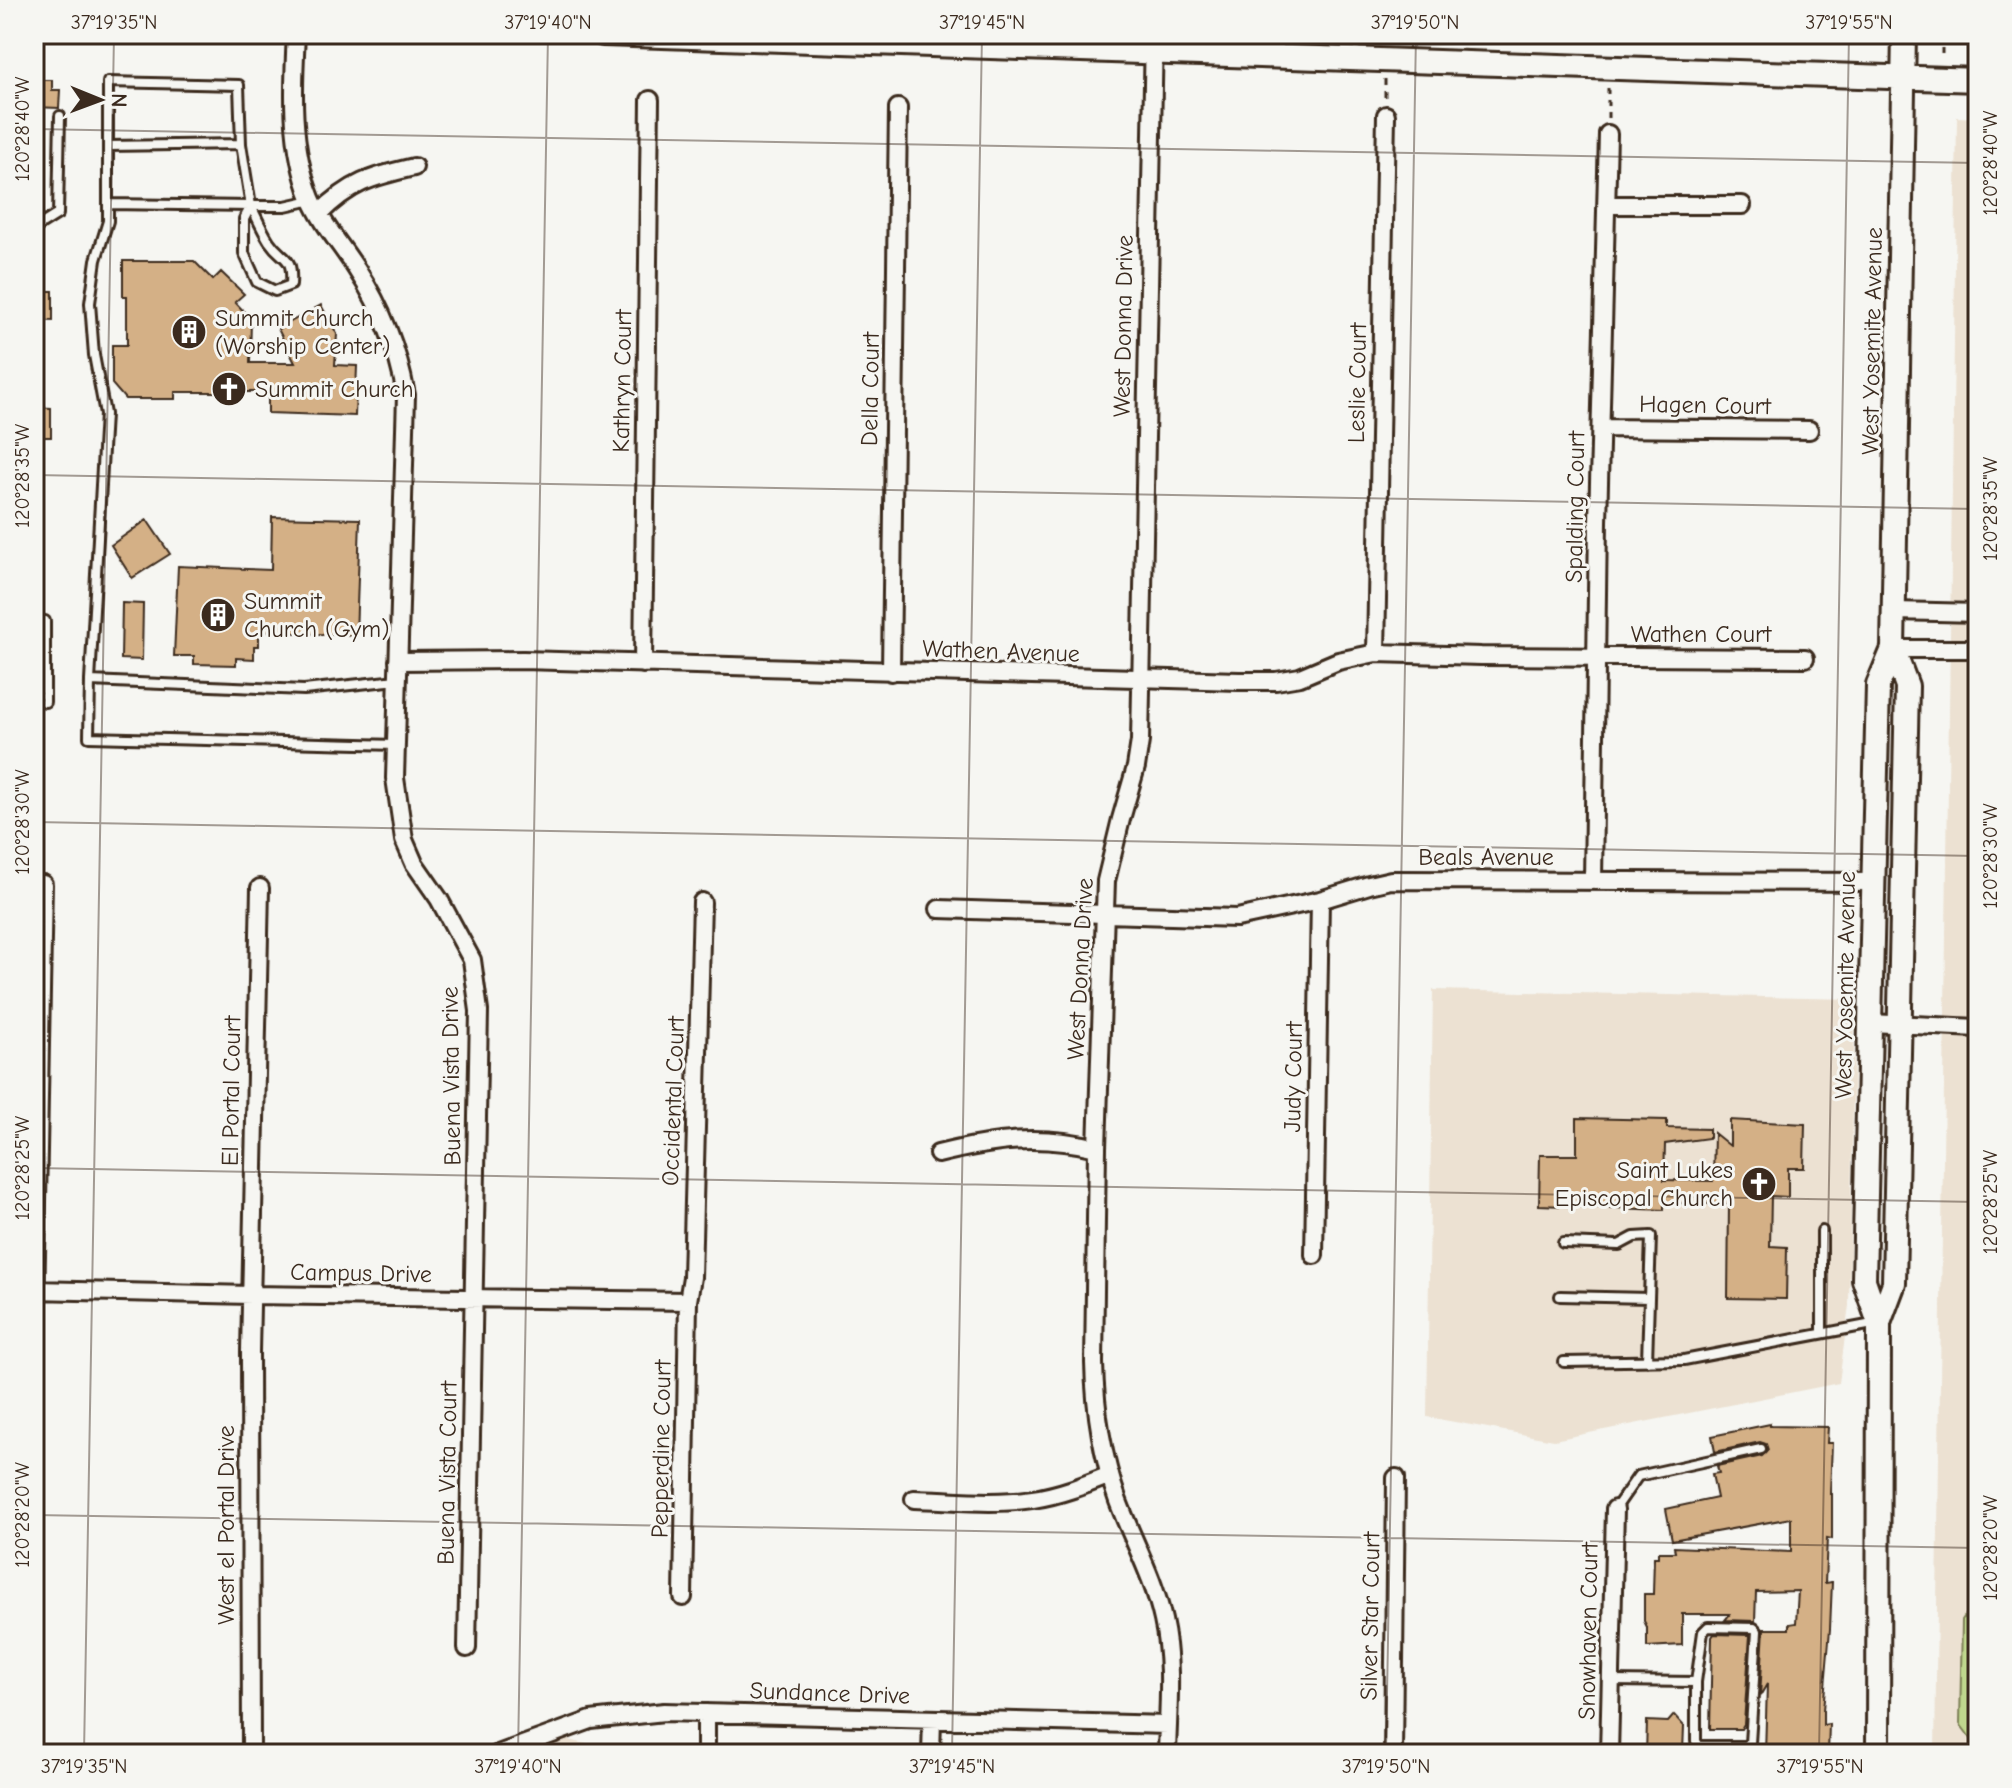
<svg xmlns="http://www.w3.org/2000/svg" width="2012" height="1788" viewBox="0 0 2012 1788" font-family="'Comic Neue',sans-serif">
<rect width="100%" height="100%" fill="#f6f6f2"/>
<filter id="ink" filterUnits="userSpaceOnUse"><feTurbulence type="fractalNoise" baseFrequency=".0125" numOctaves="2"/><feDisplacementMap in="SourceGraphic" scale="16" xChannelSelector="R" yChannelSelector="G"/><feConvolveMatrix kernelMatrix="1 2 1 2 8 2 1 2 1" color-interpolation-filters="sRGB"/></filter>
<g filter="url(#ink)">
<path fill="#ece1d2" d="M1957,117L1978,118V1754H1935Z
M1433,990L1855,999L1849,1305L1839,1383L1554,1440L1427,1417Z
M542,1734L595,1746V1754H470Z"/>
<path fill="#bfd78d" stroke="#7d8056" stroke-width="2" d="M1978,1597V1748L1960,1724L1962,1620Z"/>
<path fill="#d4b086" stroke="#3b2a1e" stroke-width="2" d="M34,80H52V90H60L59,108L34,107Z
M123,261H194L213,280L221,272L244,294L235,302L251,319L250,363H295L278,329L321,305L337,334L335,365L357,366L355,416L268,413V392H175V399H125L112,384V345H127V296H123Z
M34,291H53V321L34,320Z
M34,407L51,408V437H34Z
M272,517L360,519L356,636L259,631V646H254V659L236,658V665L194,664V656H174L178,566L271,570Z
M147,520L170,554L132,578L111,545Z
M122,603L143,604L142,660L121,659Z
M1577,1118L1667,1120V1128L1709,1129V1138L1665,1144L1664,1180L1713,1181L1714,1133L1730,1146V1120L1805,1124L1804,1168H1788V1197L1771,1196L1770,1246L1787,1247L1786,1299L1728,1298L1729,1204L1664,1203V1210L1539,1205L1540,1155H1577Z
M1770,1424V1426L1828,1427L1827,1443H1832L1830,1494H1832V1539L1827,1538L1825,1583L1832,1582L1830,1629L1823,1710V1725L1829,1724L1828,1754H1765L1767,1684L1760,1696L1764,1629H1789V1624L1796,1623L1798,1591L1756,1592L1755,1621L1725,1620L1730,1614H1682V1645L1647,1647V1627L1644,1621V1594H1653L1654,1557H1658V1552H1675L1674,1547L1791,1552V1518L1672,1540L1666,1509L1717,1498L1712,1474L1719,1473L1717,1466L1762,1456L1768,1450L1766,1444L1760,1442L1715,1452L1712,1436Z
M1714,1634L1750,1635L1744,1724L1741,1729H1710L1712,1637Z
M1674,1715L1684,1726L1683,1752H1675V1754H1646L1647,1721L1668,1722Z"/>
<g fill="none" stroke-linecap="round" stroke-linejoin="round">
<defs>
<path id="lane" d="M108,204L251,206L241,144
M251,206C257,218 262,230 269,241C283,262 293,253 291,285L275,291L257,282L244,253V219Z
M251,206H285L312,200
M34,229L58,214L60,116
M34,620L45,621V702
M90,681L105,414L94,355L90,303L96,260L108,221V82L239,85L241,144L108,146
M396,745L89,737L90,681L304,690L397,680
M1822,1231V1333
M1563,1243L1619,1245L1634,1237L1651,1236L1647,1361
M1560,1296L1649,1298
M1564,1362L1684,1360L1878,1323
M1615,1509L1638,1476L1761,1449
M1611,1681L1696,1682V1741L1699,1746H1746L1750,1743L1757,1631L1754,1628L1708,1627L1703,1632L1696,1682"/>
<path id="street" d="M296,34C293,88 290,146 311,198C322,224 342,246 357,270C382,308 398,350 406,395L395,778L404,840L414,863L439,899L472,960L479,1011L467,1648
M1154,34L1140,741L1136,767L1121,819L1106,881L1097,1148L1094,1363C1095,1410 1102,1456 1118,1501C1133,1541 1154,1578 1163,1620C1173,1665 1168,1709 1167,1754
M1607,205H1742
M319,214C351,182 371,177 414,167
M1601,428L1809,430
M1894,611L1978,613
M1893,649H1978
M1376,653L1386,115
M398,661L523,660L1239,681H1276L1300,677L1338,661L1376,653L1481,656L1805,658
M643,664L650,100
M891,672L898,108
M1593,881L1598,522L1608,134
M939,909L1237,918L1320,900L1369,885L1391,880L1873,882
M1870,1023L1978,1028
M938,1154C995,1140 1039,1134 1097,1148
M1314,1255L1320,900
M34,1290L251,1295L688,1301
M34,1362L43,884
M914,1499C953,1500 994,1505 1033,1499C1060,1495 1085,1485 1110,1475
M683,1597L688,1301L692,1277L702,902
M251,1754L250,1352L260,888
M498,1754L591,1720L664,1712L1168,1725
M706,1754V1713
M931,1754L932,1719
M1393,1754L1396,1478
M1609,1754L1615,1509"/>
<path id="secondary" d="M603,34L1978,80
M1879,1323L1894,1283L1907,686L1893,649L1904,34
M1878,1754L1879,1323L1864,1280L1878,685L1893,649"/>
</defs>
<use href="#lane" stroke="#3b2a1e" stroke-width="14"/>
<use href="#street" stroke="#3b2a1e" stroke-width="22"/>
<use href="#secondary" stroke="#3b2a1e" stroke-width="28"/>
<path stroke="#3b2a1e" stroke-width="3" stroke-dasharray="6 6" stroke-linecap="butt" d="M1870,42V34
M1942,54V34
M1385,79V99
M1608,118V86"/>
<use href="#lane" stroke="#f6f6f2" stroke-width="8"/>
<use href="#street" stroke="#f6f6f2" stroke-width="16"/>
<use href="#secondary" stroke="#f6f6f2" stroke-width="22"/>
</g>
</g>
<path fill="none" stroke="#3b2a1e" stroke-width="2" stroke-opacity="0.45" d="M34,129L1978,163M34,475L1978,509M34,822L1978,856M34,1168L1978,1202M34,1515L1978,1548M84,1754L114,34M518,1754L548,34M952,1754L982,34M1386,1754L1416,34M1819,1754L1849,34"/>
<defs>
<symbol id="building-disc" viewBox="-11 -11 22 22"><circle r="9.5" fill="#3b2a1e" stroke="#f6f6f2"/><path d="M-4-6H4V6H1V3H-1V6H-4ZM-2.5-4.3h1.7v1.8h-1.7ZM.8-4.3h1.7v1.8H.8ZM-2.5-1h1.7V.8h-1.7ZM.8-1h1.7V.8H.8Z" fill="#fff"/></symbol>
<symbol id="church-disc" viewBox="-11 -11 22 22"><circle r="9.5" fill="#3b2a1e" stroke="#f6f6f2"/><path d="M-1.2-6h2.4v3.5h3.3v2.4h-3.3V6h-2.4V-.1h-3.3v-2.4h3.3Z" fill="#fff"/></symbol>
</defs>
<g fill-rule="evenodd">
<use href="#building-disc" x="169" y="312" width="40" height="40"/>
<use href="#church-disc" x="209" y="369" width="40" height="40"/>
<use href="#building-disc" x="198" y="595" width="40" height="40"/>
<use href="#church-disc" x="1739" y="1164" width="40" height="40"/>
</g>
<g text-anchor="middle" stroke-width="6" stroke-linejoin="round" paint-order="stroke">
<g font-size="24" fill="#3b2a1e" stroke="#f6f6f2" text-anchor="start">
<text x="215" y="326">Summit Church<tspan x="215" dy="28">(Worship Center)</tspan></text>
<text x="255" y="397">Summit Church</text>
<text x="244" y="609">Summit<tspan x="244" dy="28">Church (Gym)</tspan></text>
<text x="1733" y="1178" text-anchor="end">Saint Lukes<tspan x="1733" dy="28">Episcopal Church</tspan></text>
</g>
<g font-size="24" fill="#3b2a1e" stroke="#f6f6f2">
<text transform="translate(1123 326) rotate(-89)" y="8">West Donna Drive</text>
<text transform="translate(1872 341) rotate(-89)" y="8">West Yosemite Avenue</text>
<text transform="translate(622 381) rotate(-89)" y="8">Kathryn Court</text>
<text transform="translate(1357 383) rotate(-89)" y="8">Leslie Court</text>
<text transform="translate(870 389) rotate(-89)" y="8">Della Court</text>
<text transform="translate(1705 405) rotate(1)" y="8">Hagen Court</text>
<text transform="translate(1575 507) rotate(-89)" y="8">Spalding Court</text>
<text x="1701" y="642">Wathen Court</text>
<text transform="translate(1001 651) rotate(2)" y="8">Wathen Avenue</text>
<text x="1486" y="865">Beals Avenue</text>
<text transform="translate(1080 969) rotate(-87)" y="8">West Donna Drive</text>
<text transform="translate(1845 985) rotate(-89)" y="8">West Yosemite Avenue</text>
<text transform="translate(451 1076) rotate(-91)" y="8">Buena Vista Drive</text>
<text transform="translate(1293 1077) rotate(-89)" y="8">Judy Court</text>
<text transform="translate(231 1091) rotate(-89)" y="8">El Portal Court</text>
<text transform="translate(673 1101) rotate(-88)" y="8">Occidental Court</text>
<text transform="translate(361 1273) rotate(1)" y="8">Campus Drive</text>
<text transform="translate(661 1449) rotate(-89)" y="8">Pepperdine Court</text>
<text transform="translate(447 1473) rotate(-89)" y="8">Buena Vista Court</text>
<text transform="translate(226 1525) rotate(-90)" y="8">West el Portal Drive</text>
<text transform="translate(1370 1616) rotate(-89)" y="8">Silver Star Court</text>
<text transform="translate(1588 1631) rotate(-89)" y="8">Snowhaven Court</text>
<text transform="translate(830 1693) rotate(2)" y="8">Sundance Drive</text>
</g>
</g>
<rect width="2012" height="1788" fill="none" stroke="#f6f6f2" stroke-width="88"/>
<g transform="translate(100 100) rotate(91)" stroke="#f6f6f2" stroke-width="6" paint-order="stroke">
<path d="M0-6L14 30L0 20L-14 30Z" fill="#3b2a1e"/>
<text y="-12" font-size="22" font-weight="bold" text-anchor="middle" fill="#3b2a1e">N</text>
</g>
<rect x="44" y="44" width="1924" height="1700" fill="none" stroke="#3b2a1e" stroke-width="3"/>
<g font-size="20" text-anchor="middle" fill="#3b2a1e">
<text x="114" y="29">37°19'35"N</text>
<text x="548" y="29">37°19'40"N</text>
<text x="982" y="29">37°19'45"N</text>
<text x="1415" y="29">37°19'50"N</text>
<text x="1849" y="29">37°19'55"N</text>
<text transform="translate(22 129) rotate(-90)" y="7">120°28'40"W</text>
<text transform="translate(1990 163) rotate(-90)" y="7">120°28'40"W</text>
<text transform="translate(22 476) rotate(-90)" y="7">120°28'35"W</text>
<text transform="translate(1990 509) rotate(-90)" y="7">120°28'35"W</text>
<text transform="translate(22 822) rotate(-90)" y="7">120°28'30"W</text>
<text transform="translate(1990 856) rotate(-90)" y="7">120°28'30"W</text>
<text transform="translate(22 1168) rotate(-90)" y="7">120°28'25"W</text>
<text transform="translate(1990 1202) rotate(-90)" y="7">120°28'25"W</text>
<text transform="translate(22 1515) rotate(-90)" y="7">120°28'20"W</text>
<text transform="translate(1990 1548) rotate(-90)" y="7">120°28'20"W</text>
<text x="84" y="1773">37°19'35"N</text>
<text x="518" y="1773">37°19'40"N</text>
<text x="952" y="1773">37°19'45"N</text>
<text x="1386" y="1773">37°19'50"N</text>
<text x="1820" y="1773">37°19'55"N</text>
</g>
</svg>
